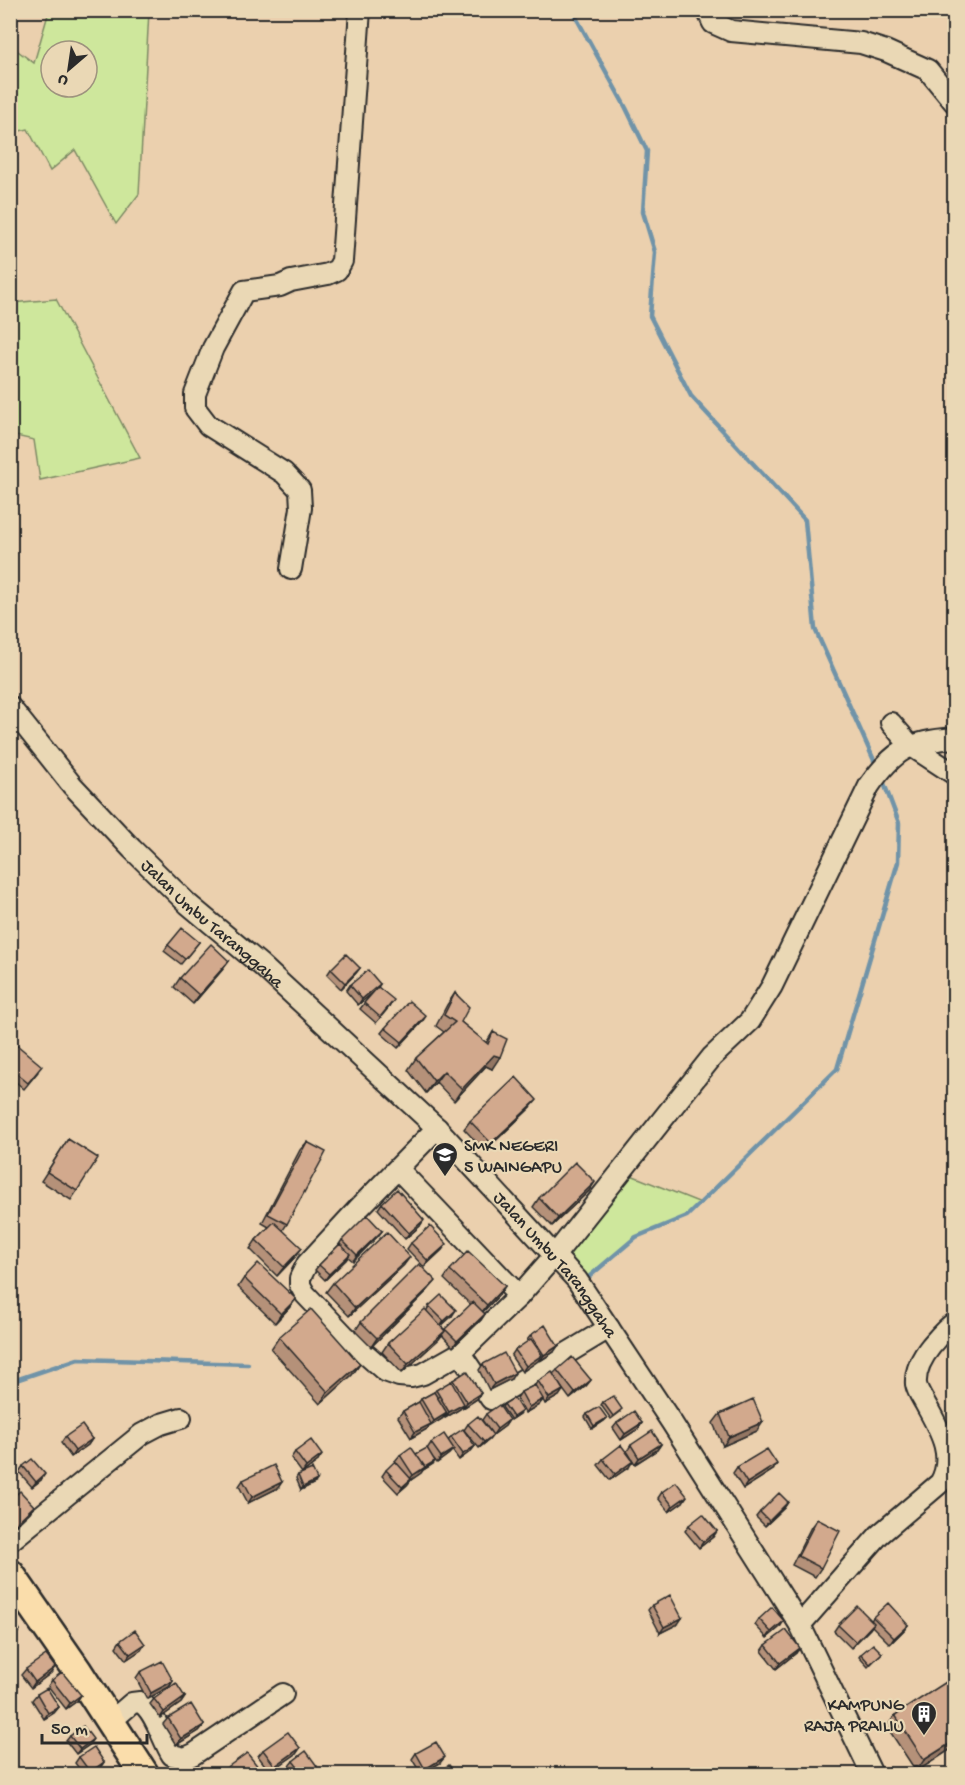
<svg xmlns="http://www.w3.org/2000/svg" width="965" height="1785" viewBox="0 0 965 1785" font-family="'Gochi Hand',sans-serif">
<rect width="100%" height="100%" fill="#ebd0ae"/>
<filter id="ink" filterUnits="userSpaceOnUse"><feTurbulence type="fractalNoise" baseFrequency=".0167" numOctaves="2"/><feDisplacementMap in="SourceGraphic" scale="12" xChannelSelector="R" yChannelSelector="G"/><feConvolveMatrix kernelMatrix="1 2 1 2 8 2 1 2 1" color-interpolation-filters="sRGB"/></filter>
<g filter="url(#ink)">
<path fill="#cee79c" stroke="#7c8964" stroke-width="1.5" fill-rule="evenodd" d="M49,11H149L139,194L116,224L75,150L50,171L28,129L11,133V46L34,63ZM51,51H87V87H51Z
M56,299L140,458L40,480L34,440L11,435V303Z
M631,1175L701,1203L687,1216L636,1237L581,1284L556,1258Z"/>
<g fill="none" stroke-linecap="round" stroke-linejoin="round">
<path stroke="#6f93a8" stroke-width="4.5" d="M572,10L626,108L647,151L643,212L655,252L650,316L691,396L805,520L815,629L877,767
M584,1281L636,1237L687,1216L837,1069L898,862L899,823L882,778
M10,1382L78,1359L248,1364"/>
<defs>
<g id="minor">
<path d="M707,10L713,23L731,31L861,43L886,51L928,70L954,102"/>
<path d="M291,569L301,508L300,490L284,473L208,425L195,408V394L213,348L244,291L280,286L291,281L328,274L337,270L342,261L360,10"/>
<path id="s1" d="M10,707L72,785L132,849L188,904L261,965L437,1128L577,1280L672,1423L800,1625L872,1774"/>
<path d="M891,723L910,745L954,774"/>
<path d="M437,1128L358,1209L307,1264L300,1278V1285L305,1294L344,1335L385,1371L399,1376L411,1377L423,1374L460,1353L519,1296L555,1255L712,1057L750,1021L772,986L869,786C895,749 909,742 954,738"/>
<path d="M398,1169L519,1296"/>
<path d="M460,1353L491,1399L609,1328"/>
<path d="M10,1541L142,1434L161,1424L181,1418"/>
<path d="M800,1625L879,1535L940,1483C956,1456 939,1429 926,1405C923,1399 917,1391 916,1384C915,1370 923,1356 931,1346C938,1338 945,1329 954,1323"/>
<path d="M110,1722L132,1703L140,1702C155,1710 162,1740 172,1755L185,1758L194,1754L283,1694"/>
</g>
<path id="highway" d="M10,1574L78,1672L144,1774"/>
</defs>
<use href="#minor" stroke="#2b2b2b" stroke-width="24"/>
<use href="#highway" stroke="#2b2b2b" stroke-width="33"/>
<use href="#minor" stroke="#ead8b5" stroke-width="20"/>
<use href="#highway" stroke="#faddab" stroke-width="28"/>
</g>
<path fill="#b59179" stroke="#2b2b2b" stroke-width="1.5" d="M199,942L181,964L164,951L168,945Z
M229,961L223,969L193,1004L174,987L180,978Z
M360,968L356,973L341,989L327,975L331,969Z
M380,984L378,987L390,1006L376,1023L360,1009L373,992L358,1005L346,991L350,985Z
M455,993L461,1022L486,1043L493,1032L492,1069L486,1066L454,1101L436,1082L426,1093L408,1070L416,1058L444,1032L436,1026L447,1005Z
M422,1022L398,1048L381,1033L385,1028Z
M10,1053L38,1072L24,1089L10,1077Z
M530,1108L485,1151L464,1129L470,1121Z
M68,1139L77,1191L71,1200L41,1181Z
M307,1142L287,1224L283,1230L295,1257L277,1276L250,1249L256,1240L269,1227L262,1223L300,1150Z
M589,1191L552,1226L533,1207L539,1198Z
M382,1203L420,1226L405,1239L378,1209Z
M382,1231L378,1236L353,1261L348,1257L325,1280L315,1270L319,1265L338,1246L342,1240Z
M411,1243L442,1250L424,1267L407,1249Z
M404,1265L349,1316L326,1292L333,1283Z
M450,1270L505,1286L499,1295L482,1312L485,1314L481,1320L453,1347L442,1335L439,1339L402,1373L382,1352L388,1343L427,1310L429,1306L452,1316L441,1326L445,1330L471,1305L444,1279Z
M244,1278L296,1299L289,1308L275,1323L238,1287Z
M429,1289L371,1347L355,1331L361,1322Z
M531,1335L554,1352L540,1361L539,1359L538,1361L522,1372L511,1356L515,1350L528,1342L527,1340Z
M279,1337L360,1364L352,1375L320,1404L271,1349Z
M483,1364L511,1379L489,1390L479,1370Z
M557,1370L591,1380L586,1386L570,1399L559,1384L563,1390L559,1396L545,1404L543,1400L539,1405L525,1413L517,1398L521,1392L535,1385L538,1381L553,1374Z
M453,1380L481,1393L477,1399L463,1408L462,1406L460,1409L445,1418L444,1417L442,1419L429,1426L427,1429L411,1438L398,1417L403,1411L419,1402L421,1399L434,1392L436,1390L451,1382Z
M603,1402L620,1412L611,1419L601,1405Z
M504,1404L522,1411L520,1414L511,1420L502,1407Z
M486,1414L509,1420L505,1426L493,1435L489,1440L479,1448L464,1430L468,1424L490,1431L482,1420Z
M587,1414L607,1418L604,1421L592,1429L585,1417Z
M720,1414L757,1431L723,1446L713,1423Z
M617,1423H642L638,1429L621,1440L613,1428Z
M65,1437L92,1439L88,1445L71,1457L61,1443Z
M451,1437L475,1446L471,1451L459,1460L452,1450L449,1454L437,1463L434,1459L435,1461L433,1464L423,1470L421,1473L411,1480L407,1485L398,1493L382,1476L386,1470L397,1463L395,1461L400,1455L416,1454L427,1449L431,1443L448,1441Z
M661,1444L657,1450L635,1464L627,1451L631,1445Z
M295,1452L318,1461L302,1473L291,1458Z
M603,1459L629,1467L610,1480L598,1465Z
M23,1466L41,1480L32,1487L19,1472Z
M737,1467L773,1470L743,1489L733,1473Z
M298,1475L315,1483L301,1490L296,1478Z
M243,1480L278,1488L248,1503L239,1486Z
M662,1492L683,1502L669,1512L658,1498Z
M10,1500L34,1506L30,1512L11,1530Z
M788,1502L784,1508L765,1526L756,1517L760,1512Z
M817,1519L821,1568L815,1577L792,1565L811,1527Z
M689,1525L717,1531L713,1537L699,1548L685,1531Z
M652,1605L678,1624L660,1633L648,1610Z
M873,1617L908,1625L904,1630L890,1644L872,1626L851,1648L834,1631L838,1625L871,1621Z
M759,1619L780,1627L767,1638L755,1625Z
M120,1641L141,1650L126,1660L116,1647Z
M766,1645L796,1653L776,1669L762,1651Z
M954,1649V1659L951,1657Z
M882,1653L868,1667L859,1657L861,1654Z
M26,1669L51,1673L31,1688L21,1675Z
M140,1672L173,1681L169,1687L147,1699L136,1678Z
M52,1680L81,1695L77,1701L66,1709L48,1686Z
M37,1694L59,1707L54,1713L44,1719L32,1700Z
M185,1697L181,1703L160,1718L150,1704L154,1699Z
M895,1715L954,1747L920,1769L914,1768L887,1727Z
M168,1718L204,1725L199,1731L176,1745L163,1724Z
M70,1736L89,1745L76,1754L66,1741Z
M300,1748L296,1754L270,1772L258,1756L263,1750Z
M416,1753L440,1763L421,1774L412,1759Z
M79,1757L104,1762L100,1768L90,1774H83L75,1763Z
M293,1761L313,1772L309,1774H295L289,1766Z"/>
<path fill="#937663" stroke="#2b2b2b" stroke-width="1.5" d="M229,961L223,969L193,1004L199,995Z
M360,968L356,973L341,989L345,983Z
M380,984L376,990L358,1005L362,999Z
M426,1016L422,1022L398,1048L402,1042Z
M494,1055L500,1057L492,1069L486,1066L454,1101L462,1089Z
M444,1071L436,1082L426,1093L434,1081Z
M537,1100L530,1108L485,1151L491,1143Z
M595,1182L589,1191L552,1226L558,1218Z
M424,1220L420,1226L405,1239L409,1233Z
M382,1231L378,1236L353,1261L357,1255Z
M447,1244L442,1250L424,1267L428,1261Z
M302,1248L295,1257L277,1276L284,1267Z
M350,1254L346,1260L325,1280L329,1274Z
M410,1257L404,1265L349,1316L355,1308Z
M436,1281L429,1289L371,1347L377,1338Z
M505,1286L499,1295L481,1314L487,1305Z
M296,1299L289,1308L275,1323L281,1314Z
M456,1310L452,1316L440,1327L444,1321Z
M485,1314L481,1320L453,1347L457,1341Z
M445,1331L439,1339L402,1373L408,1364Z
M558,1346L554,1352L540,1361L544,1355Z
M542,1355L538,1361L522,1372L526,1366Z
M360,1364L352,1375L320,1404L328,1392Z
M515,1373L511,1379L489,1390L494,1384Z
M591,1380L586,1386L570,1399L575,1393Z
M563,1390L559,1396L545,1404L549,1398Z
M481,1393L477,1399L463,1408L467,1402Z
M543,1399L539,1405L525,1413L529,1407Z
M464,1404L460,1409L445,1418L449,1412Z
M522,1411L520,1414L511,1420L513,1417Z
M447,1413L442,1419L429,1427L434,1421Z
M607,1418L604,1421L592,1429L594,1426Z
M509,1420L505,1426L493,1435L489,1440L479,1448L484,1442L493,1435L497,1429Z
M763,1422L757,1431L723,1446L729,1437Z
M642,1423L638,1429L621,1440L625,1434Z
M431,1424L427,1429L411,1438L415,1432Z
M92,1439L88,1445L71,1457L75,1451Z
M661,1444L657,1450L635,1464L639,1458Z
M475,1446L471,1451L459,1460L463,1454Z
M454,1449L449,1454L437,1463L441,1457Z
M322,1455L318,1461L302,1473L306,1467Z
M435,1461L433,1464L423,1470L421,1473L411,1480L407,1485L398,1493L413,1475Z
M633,1461L629,1467L610,1480L615,1474Z
M777,1464L773,1470L743,1489L747,1483Z
M45,1474L41,1480L32,1487L36,1482Z
M317,1480L315,1483L301,1490L303,1487Z
M282,1482L278,1488L248,1503L252,1497Z
M687,1496L683,1502L669,1512L673,1506Z
M788,1502L784,1508L765,1526L769,1521Z
M34,1506L30,1512L11,1530L15,1524Z
M717,1531L713,1537L699,1548L703,1542Z
M682,1618L678,1624L660,1633L664,1627Z
M784,1621L780,1627L767,1638L771,1632Z
M874,1623L870,1629L851,1648L856,1642Z
M908,1625L904,1630L890,1644L894,1638Z
M20,1630L16,1635L10,1640V1637Z
M145,1644L141,1650L126,1660L130,1654Z
M800,1648L796,1653L776,1669L780,1663Z
M55,1667L51,1673L31,1688L35,1682Z
M173,1681L169,1687L147,1699L151,1693Z
M81,1695L77,1701L66,1709L70,1703Z
M185,1697L181,1703L160,1718L164,1712Z
M59,1707L54,1713L44,1719L48,1713Z
M204,1725L199,1731L176,1745L181,1739Z
M93,1739L89,1745L76,1754L80,1749Z
M954,1741V1747L916,1772L924,1760Z
M300,1748L296,1754L270,1772L275,1766Z
M445,1757L440,1763L421,1774L425,1769Z
M104,1762L100,1768L90,1774H88L90,1772Z
M317,1766L313,1772L309,1774H305Z"/>
<path fill="#d2a98d" stroke="#2b2b2b" stroke-width="1.5" d="M182,928L199,942L185,959L168,945Z
M211,944L229,961L199,995L180,978Z
M346,954L360,968L345,983L331,969Z
M368,970L380,984L362,999L350,985Z
M378,987L394,1000L380,1017L364,1003Z
M455,993L469,1007L461,1022L488,1044L493,1032L507,1039L500,1057L494,1055L462,1089L444,1071L434,1081L416,1058L455,1022L444,1015Z
M409,1001L426,1016L402,1042L385,1028Z
M17,1045L42,1066L28,1083L10,1068V1053Z
M516,1077L537,1100L491,1143L470,1121Z
M68,1139L98,1158L77,1191L47,1172Z
M307,1142L326,1152L287,1224L268,1214Z
M575,1162L595,1182L558,1218L539,1198Z
M397,1189L424,1220L409,1233L382,1203Z
M367,1215L382,1231L357,1255L342,1240Z
M274,1222L302,1248L284,1267L256,1240Z
M430,1226L447,1244L428,1261L411,1243Z
M387,1232L410,1257L355,1308L333,1283Z
M340,1244L350,1254L329,1274L319,1265Z
M468,1251L505,1286L487,1305L450,1270Z
M258,1263L296,1299L281,1314L244,1278Z
M419,1264L436,1281L377,1338L361,1322Z
M441,1295L456,1310L444,1321L429,1306Z
M473,1302L485,1314L457,1341L445,1329Z
M311,1309L360,1364L328,1392L279,1337Z
M425,1309L445,1331L408,1364L388,1343Z
M545,1325L558,1346L544,1355L531,1335Z
M531,1339L542,1355L526,1366L515,1350Z
M504,1353L515,1373L494,1384L483,1364Z
M572,1357L591,1380L575,1393L557,1370Z
M467,1371L481,1393L467,1402L453,1380Z
M552,1372L563,1390L549,1398L538,1381Z
M451,1381L464,1404L449,1412L436,1390Z
M535,1385L543,1399L529,1407L521,1392Z
M434,1392L447,1413L434,1421L421,1399Z
M613,1396L622,1409L613,1416L603,1402Z
M514,1398L522,1411L513,1417L504,1404Z
M753,1399L763,1422L729,1437L720,1414Z
M419,1402L431,1424L415,1432L403,1411Z
M499,1405L509,1420L497,1429L486,1414Z
M599,1407L607,1418L594,1426L587,1414Z
M634,1411L642,1423L625,1434L617,1423Z
M478,1416L493,1435L484,1442L468,1424Z
M82,1425L92,1439L75,1451L65,1437Z
M463,1429L475,1446L463,1454L451,1437Z
M652,1431L661,1444L639,1458L631,1445Z
M444,1434L454,1449L441,1457L431,1443Z
M311,1440L322,1455L306,1467L295,1452Z
M621,1445L633,1461L615,1474L603,1459Z
M411,1447L425,1467L413,1475L400,1455Z
M427,1448L435,1461L425,1467L416,1454Z
M767,1449L777,1464L747,1483L737,1467Z
M32,1459L45,1474L36,1482L23,1466Z
M395,1461L411,1479L402,1487L386,1470Z
M274,1465L282,1482L252,1497L243,1480Z
M312,1469L317,1480L303,1487L298,1475Z
M676,1482L687,1496L673,1506L662,1492Z
M20,1491L34,1506L15,1524L10,1519V1500Z
M779,1493L788,1502L769,1521L760,1512Z
M703,1514L717,1531L703,1542L689,1525Z
M817,1519L840,1531L821,1568L798,1556Z
M670,1595L682,1618L664,1627L652,1605Z
M888,1603L908,1625L894,1638L873,1617Z
M857,1606L874,1623L856,1642L838,1625Z
M772,1607L784,1621L771,1632L759,1619Z
M10,1616L20,1630L10,1637Z
M135,1630L145,1644L130,1654L120,1641Z
M786,1630L800,1648L780,1663L766,1645Z
M873,1644L882,1653L870,1664L861,1654Z
M46,1655L55,1667L35,1682L26,1669Z
M162,1661L173,1681L151,1693L140,1672Z
M62,1672L81,1695L70,1703L52,1680Z
M954,1677V1741L924,1760L895,1715Z
M176,1683L185,1697L164,1712L154,1699Z
M47,1688L59,1707L48,1713L37,1694Z
M191,1704L204,1725L181,1739L168,1718Z
M83,1726L93,1739L80,1749L70,1736Z
M288,1732L300,1748L275,1766L263,1750Z
M436,1742L445,1757L425,1769L416,1753Z
M94,1747L104,1762L90,1772L79,1757Z
M306,1751L317,1766L305,1774H303L293,1761Z
M247,1753L263,1773L261,1774H225L222,1771Z
M449,1765L456,1774H436Z
M915,1766L928,1774H910Z"/>
</g>
<defs>
<symbol id="school-pin" viewBox="-11 -11 22 30"><path d="M0 17L-7.5 6A9.5 9.5 0 1 1 7.5 6Z" fill="#2b2b2b" stroke="#ead8b5"/><path d="M0-5L7-2L0 1L-7-2ZM-4 1L0 2.5L4 1V4Q0 6-4 4Z" fill="#fff"/></symbol>
<symbol id="building-pin" viewBox="-11 -11 22 30"><path d="M0 17L-7.5 6A9.5 9.5 0 1 1 7.5 6Z" fill="#2b2b2b" stroke="#ead8b5"/><path d="M-4-6H4V6H1V3H-1V6H-4ZM-2.5-4.3h1.7v1.8h-1.7ZM.8-4.3h1.7v1.8H.8ZM-2.5-1h1.7V.8h-1.7ZM.8-1h1.7V.8H.8Z" fill="#fff"/></symbol>
</defs>
<g fill-rule="evenodd">
<use href="#school-pin" x="430" y="1140" width="30" height="40"/>
<use href="#building-pin" x="909" y="1699" width="30" height="40"/>
</g>
<g text-anchor="middle" stroke-width="4.5" stroke-linejoin="round" paint-order="stroke">
<g font-size="18" fill="#2b2b2b" stroke="#ead8b5">
<text dy="6" stroke="none"><textPath href="#s1" startOffset="297">Jalan Umbu Taranggaha</textPath></text>
<text dy="6" stroke="none"><textPath href="#s1" startOffset="782">Jalan Umbu Taranggaha</textPath></text>
</g>
<g font-size="18" fill="#2b2b2b" stroke="#ead8b5" text-anchor="start">
<text x="464" y="1151">SMK NEGERI<tspan x="464" dy="21">5 WAINGAPU</tspan></text>
<text x="904" y="1710" text-anchor="end">KAMPUNG<tspan x="904" dy="21">RAJA PRAILIU</tspan></text>
</g>
</g>
<rect width="965" height="1785" fill="none" stroke="#ead8b5" stroke-width="36"/>
<rect x="18" y="18" width="929" height="1749" fill="none" stroke="#2b2b2b" stroke-width="2" filter="url(#ink)"/>
<g transform="translate(69 69) rotate(209)"><circle r="28" fill="#ead8b5" stroke="#9e937e" stroke-width="1.5"/>
<path d="M0-4.5L10 22L0 15L-10 22Z" fill="#2b2b2b"/>
<text y="-9" font-size="16" font-weight="bold" text-anchor="middle" fill="#2b2b2b">U</text>
</g>
<path d="M42 1734v9h105v-9" fill="none" stroke="#2b2b2b" stroke-width="3"/>
<text x="51" y="1734" font-size="18" fill="#2b2b2b" stroke="#ead8b5" stroke-width="4.5" paint-order="stroke">50 m</text>
</svg>
